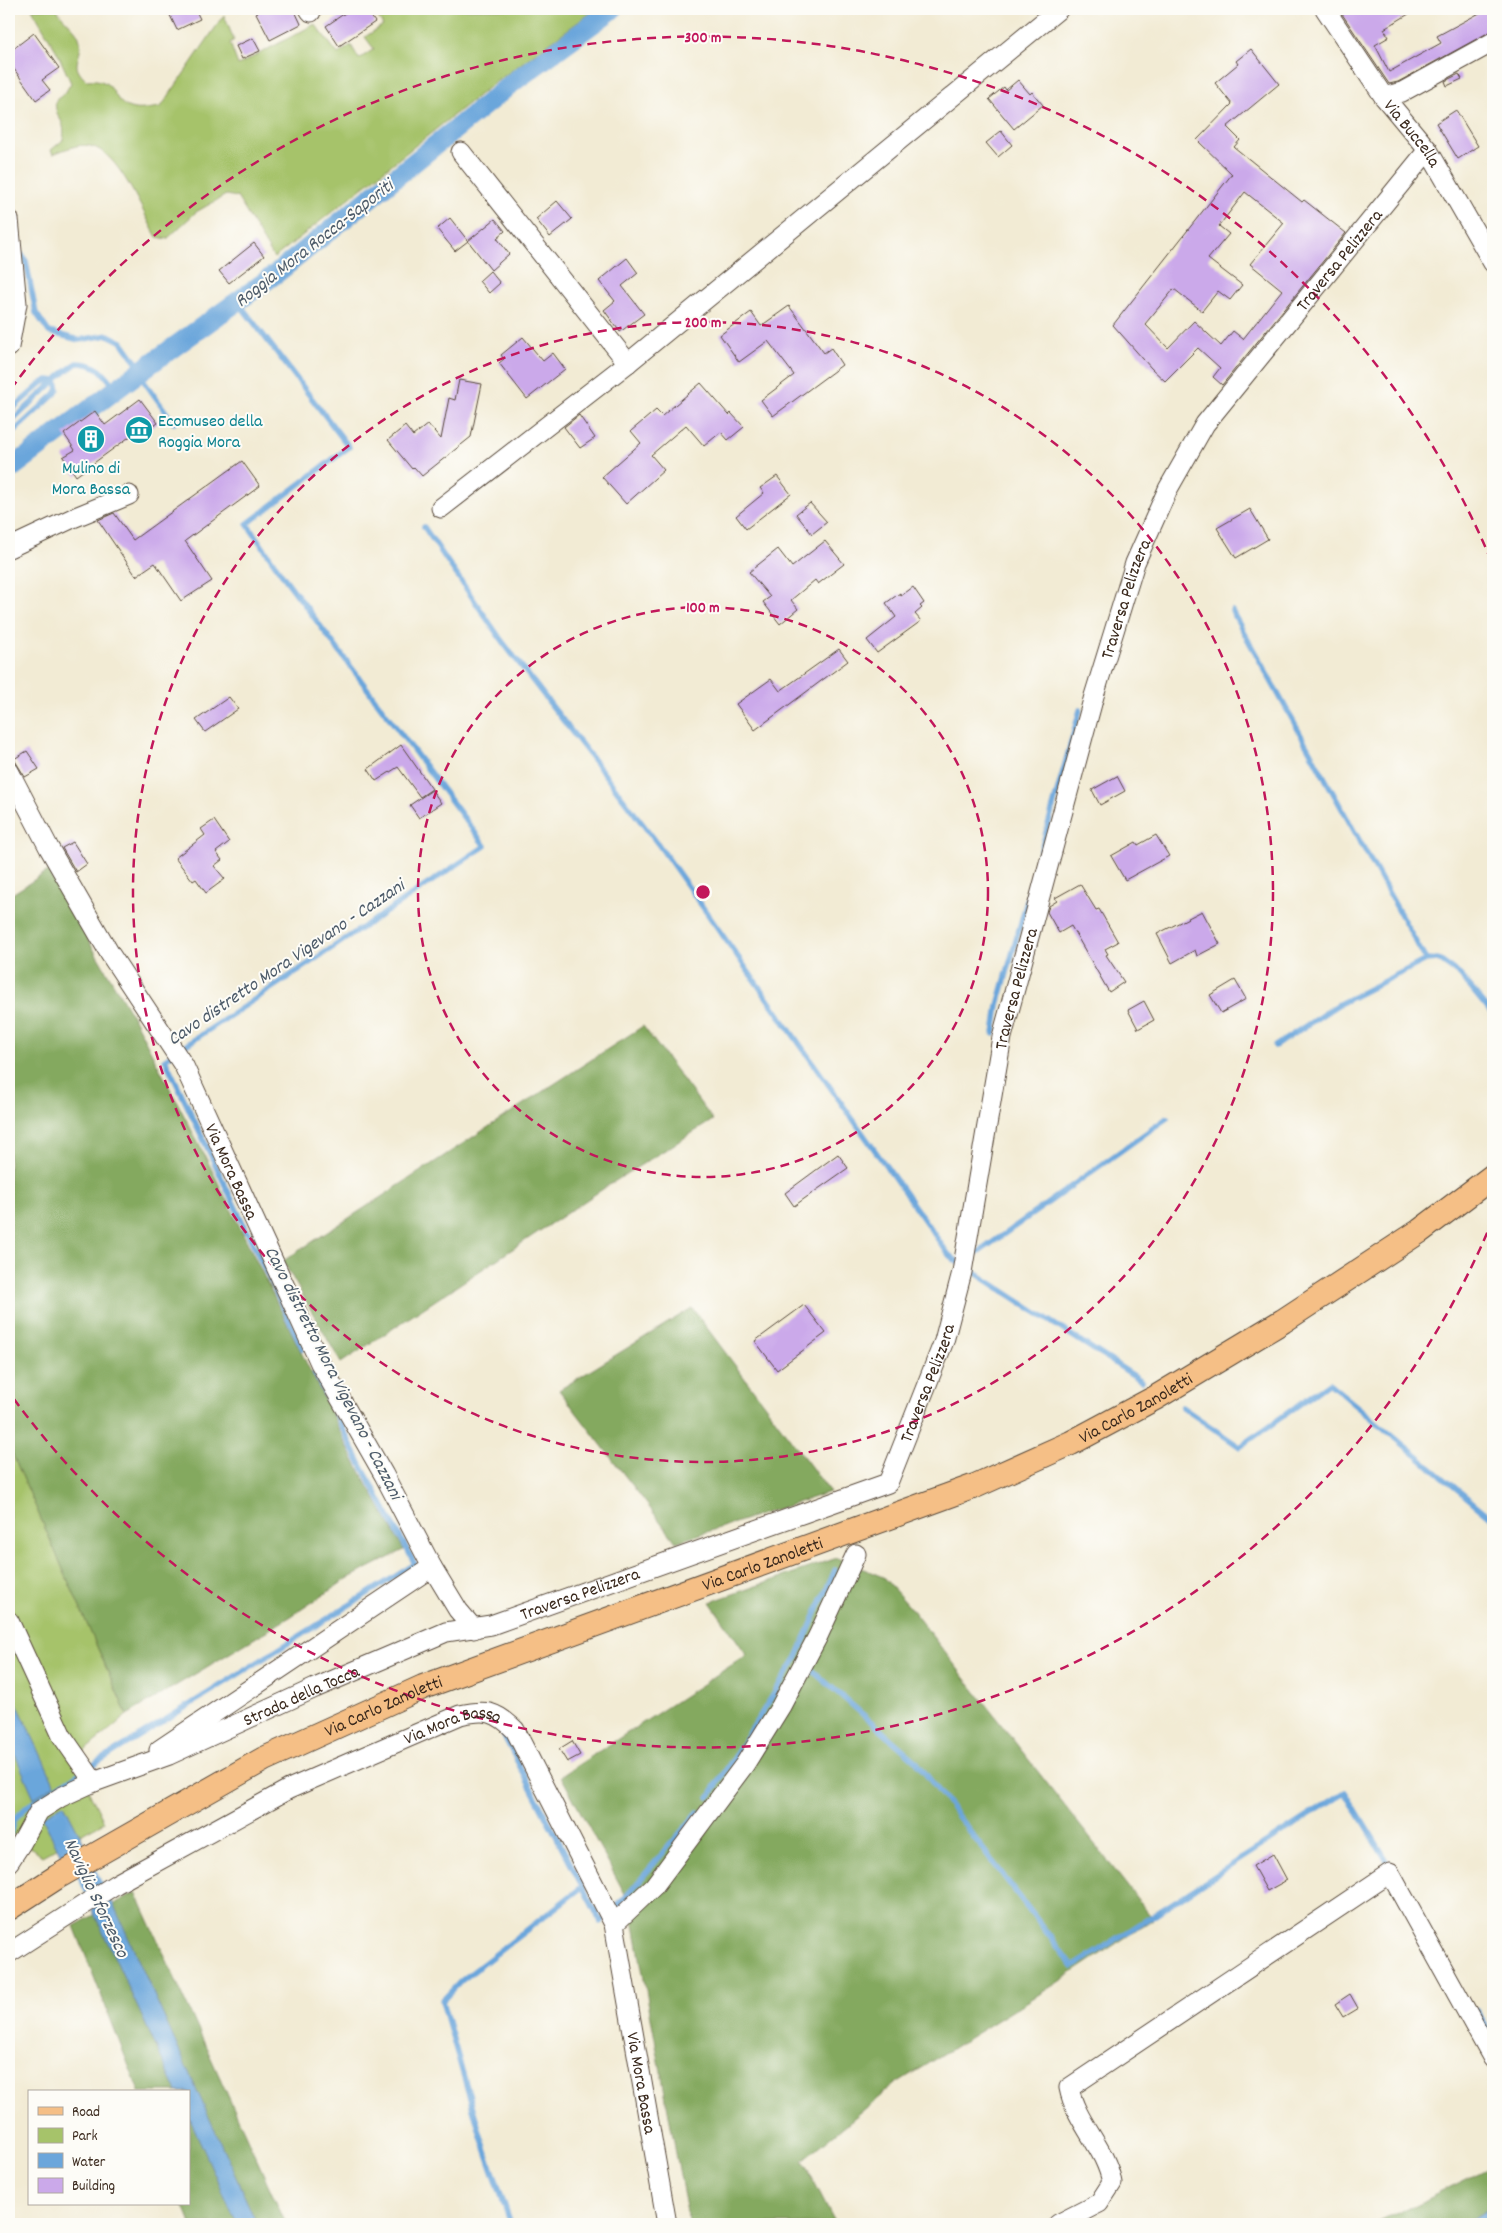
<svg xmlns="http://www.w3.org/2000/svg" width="1502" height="2233" viewBox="0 0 1502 2233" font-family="Dekko,sans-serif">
<rect width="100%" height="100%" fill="#fdfcf7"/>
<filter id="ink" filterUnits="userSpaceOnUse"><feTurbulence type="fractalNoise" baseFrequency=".02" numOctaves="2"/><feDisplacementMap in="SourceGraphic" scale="10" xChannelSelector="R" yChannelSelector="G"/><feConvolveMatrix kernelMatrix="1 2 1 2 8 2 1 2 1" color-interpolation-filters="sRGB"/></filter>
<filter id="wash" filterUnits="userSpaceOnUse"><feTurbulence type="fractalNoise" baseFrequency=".0096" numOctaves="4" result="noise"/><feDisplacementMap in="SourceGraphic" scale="20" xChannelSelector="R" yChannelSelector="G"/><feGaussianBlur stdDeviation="1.12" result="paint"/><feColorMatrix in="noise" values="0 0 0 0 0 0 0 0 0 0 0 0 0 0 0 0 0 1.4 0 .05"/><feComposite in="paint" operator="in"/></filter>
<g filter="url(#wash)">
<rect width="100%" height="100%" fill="#f2ebd4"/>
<path fill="#a6c36a" stroke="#707644" d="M32,9H57C62,20 78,28 80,41C83,59 68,64 86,80C119,77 109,101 130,108C140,111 151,108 161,107L224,15L234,40L230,43L238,65L315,24L338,54L351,45L359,59L374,49L365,37L383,25L372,9H596L489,87L274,258L237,197L226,195L196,212L167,239L157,237C143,214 119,151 90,146C78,143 64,150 53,154L51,150L63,140C67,117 53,119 56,100L65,93L71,83L57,52Z
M9,1446L127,1715L76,1758L82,1777L104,1822L42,1856L9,1831Z"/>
<path fill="#84a95e" stroke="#606a3e" d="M48,871L133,1017L206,1158L356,1464L404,1550L347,1579L290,1617L127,1715L9,1446V896Z
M643,1026L713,1120L609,1185L341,1363L283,1261Z
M692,1308L830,1492L676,1542L559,1390Z
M837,1558L883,1577L908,1605L1153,1919L1054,1985L895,2084L803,2160L836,2224H689L634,1925L625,1894L561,1776L747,1655L710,1602Z
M136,1892L286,2224H191L183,2204H189V2092H139L74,1926Z
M1493,2166V2224H1375Z"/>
<path fill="#6ba6db" stroke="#53687c" d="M9,1686L55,1785L34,1798L9,1741Z
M64,1804L86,1847L63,1860L42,1817Z
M111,1899L257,2224H237L189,2117V2092H177L92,1909Z
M1493,2206V2224H1464Z"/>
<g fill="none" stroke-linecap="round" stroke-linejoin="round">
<path stroke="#6ba6db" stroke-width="5.5" d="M15,256L22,255L26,261L36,313L49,332L79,340L108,335L122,342L142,370
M238,302L349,447L247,524L286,580L485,846L165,1059L303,1349
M138,373L174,423
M9,412L42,383L48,380L56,381L58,389L55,394L9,436
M9,424L61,375L77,363C98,363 105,374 116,389
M424,527L502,641L658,844L949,1255L960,1264
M1232,611L1426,960
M994,1034L998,1005L1080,710
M1275,1046L1339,1004L1426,960L1438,959L1460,975L1493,1015
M974,1252H979L1167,1118
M971,1270L1142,1381
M1182,1407L1240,1447L1329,1383L1493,1519
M806,1665L915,1760L1073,1967L1345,1792L1392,1869
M504,1736L601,1922L617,1907L698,1812
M709,1797L797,1657L835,1570
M9,1837L14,1819L29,1805L415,1564L360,1463L315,1373
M1476,2010L1493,2038
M511,2224L481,2136L442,2001L461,1981L582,1887"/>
<path stroke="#6ba6db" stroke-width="20" d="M9,470L142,370L277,273L516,80L613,9
M76,1850L105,1913"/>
</g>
<g id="blocks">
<path fill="#cba9ea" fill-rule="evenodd" d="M167,9H195L200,19L177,30Z
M264,9H294L301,24L270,40L256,13Z
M351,9H366L375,22L339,46L326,26Z
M1351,9H1417L1384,29L1389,37L1375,45L1389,72L1441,43L1437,36L1487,9H1493V30L1398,82L1389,84L1342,14Z
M34,33L59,68L42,80L50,90L36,100L9,62V52Z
M253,38L260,51L242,59L236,46Z
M1251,49L1279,84L1227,127L1240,140L1234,147L1302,202L1304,200L1346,233L1222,385L1213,377L1220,368L1198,348L1165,381L1151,368L1113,325L1232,174L1197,140L1232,104L1215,83L1238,64L1236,61ZM1245,192L1284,223L1250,264L1282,290L1243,339L1233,331L1221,346L1194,321L1168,348L1145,324L1174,289L1202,311L1218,291L1230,300L1242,285L1208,259L1229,234L1219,226Z
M1459,74L1462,79L1447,86L1445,81Z
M1018,80L1030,94L1032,92L1043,105L1014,129L989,99L1004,87L1006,90Z
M1456,110L1478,146L1458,159L1436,123Z
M1001,131L1012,145L998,157L986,143Z
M557,201L572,219L550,237L536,219Z
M450,218L468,241L495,219L505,231L497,238L509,254L491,270L468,241L455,251L437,229Z
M254,243L264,256L229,283L219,271Z
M627,258L638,273L622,286L644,314L620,332L604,310L615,301L599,281Z
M490,271L500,283L489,293L479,281Z
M789,306L824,353L831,348L842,365L773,416L761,400L794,375L768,341L739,362L720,335L751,312L761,326Z
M523,337L543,361L553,353L565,369L527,399L499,363L504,359L501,355Z
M459,380L482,384L471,437L422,476L414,467L412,469L388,440L405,426L413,436L428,424L441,439L449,398L455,400Z
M701,383L729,415L731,413L744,427L728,440L721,432L704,446L686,425L651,455L664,470L626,504L602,477L641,443L631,431L656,410L662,416Z
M140,399L158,423L135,439L132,435L76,476L63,457L75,450L64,434L95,411L105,425Z
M579,415L595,438L580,448L564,427Z
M242,461L260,486L185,541L212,581L181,601L155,563L136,576L98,520L114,513L133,540Z
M777,476L791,494L746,529L736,516L764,493L760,488Z
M810,503L827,522L812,534L796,514Z
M1250,509L1268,539L1236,558L1217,528Z
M825,541L844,564L818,584L815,580L791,600L798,609L780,624L763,602L770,597L749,572L778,549L792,567Z
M913,587L924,603L920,606L922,608L915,614L921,621L877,653L867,640L896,617L886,603L900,593L901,596Z
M839,649L848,661L755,730L736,704L771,679L780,691Z
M229,697L238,709L205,732L196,720Z
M401,745L432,789L420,797L398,767L376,781L368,769Z
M27,751L39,769L25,777L14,759Z
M1117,776L1125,791L1100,805L1092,790Z
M432,790L441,803L419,818L410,805Z
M214,820L229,842L216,852L222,860L214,866L225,879L206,893L196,879L193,881L175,858L205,835L201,829Z
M1156,835L1169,856L1125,880L1111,856L1136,842L1138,845Z
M73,842L87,864L76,872L62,848Z
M1080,884L1096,910L1099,909L1118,942L1105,949L1108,954L1106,955L1124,982L1109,992L1071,926L1059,933L1047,912L1049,906L1057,901L1055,898Z
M1202,911L1220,944L1197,956L1195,950L1172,963L1157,934Z
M1235,980L1246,999L1221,1013L1210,995Z
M1144,1001L1154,1020L1138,1029L1128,1010Z
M838,1154L848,1168L794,1206L785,1193Z
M804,1305L826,1333L777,1370L755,1341Z
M572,1741L580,1755L567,1762L559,1749Z
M1273,1854L1287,1880L1267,1891L1253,1866Z
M1350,1994L1358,2008L1343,2017L1335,2004Z"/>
</g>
</g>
<g filter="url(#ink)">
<use href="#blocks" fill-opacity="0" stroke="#564739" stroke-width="1"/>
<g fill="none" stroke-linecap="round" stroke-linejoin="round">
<defs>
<g id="minor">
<path d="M309,9L311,12"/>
<path id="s1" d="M1325,9L1384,97L1428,150L1493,263"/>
<path d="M1384,97L1402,92L1493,42"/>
<path d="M461,152L628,363"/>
<path d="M9,219L17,304L9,347"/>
<path d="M441,508L628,363L1059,9"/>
<path d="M9,548L73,518L129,495"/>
<path id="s2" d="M9,771L49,848L110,954L184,1066L320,1363L384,1475L432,1567L458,1610L474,1629"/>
<path d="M9,1621L62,1736L94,1782"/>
<path d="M159,1750L432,1567"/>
<path id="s3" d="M9,1862L22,1842L39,1811L61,1797L94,1782L169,1755L315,1688L446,1632L491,1625L888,1483L944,1341L962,1272L1002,1037L1094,696L1135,563L1168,489L1205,424L1428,150"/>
<path d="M614,1924L654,1886L745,1764L781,1706L818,1636L856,1554"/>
<path id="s4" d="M9,1953L116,1884L289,1789L460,1715C486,1709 496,1711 515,1730L614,1924L667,2224"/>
<path d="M1058,2224L1099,2203L1112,2183C1106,2148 1076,2123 1069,2088L1390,1873L1493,2059"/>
</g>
<g id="major">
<path id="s5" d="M9,1908L57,1877L264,1759L423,1687L975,1486L1071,1443L1155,1398L1283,1321L1420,1231L1493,1176"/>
</g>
</defs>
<use href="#minor" stroke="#564739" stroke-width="21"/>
<use href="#major" stroke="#564739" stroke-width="26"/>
<use href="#minor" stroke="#fff" stroke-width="19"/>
<use href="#major" stroke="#f5bf86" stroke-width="24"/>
</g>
</g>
<g fill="none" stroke="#c2185b" stroke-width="2.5" stroke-dasharray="9 6">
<circle cx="703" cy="892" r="285"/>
<circle cx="703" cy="892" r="570"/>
<path d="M1493 1219A855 855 0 0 1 11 1395M11 389A855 855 0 0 1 1493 565"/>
</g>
<defs>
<symbol id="museum-disc" viewBox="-11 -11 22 22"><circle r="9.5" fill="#0f9aa8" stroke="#fdfcf7"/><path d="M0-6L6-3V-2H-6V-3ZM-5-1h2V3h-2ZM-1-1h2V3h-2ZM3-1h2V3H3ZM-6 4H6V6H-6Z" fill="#fff"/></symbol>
<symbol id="building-disc" viewBox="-11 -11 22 22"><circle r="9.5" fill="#0f9aa8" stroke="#fdfcf7"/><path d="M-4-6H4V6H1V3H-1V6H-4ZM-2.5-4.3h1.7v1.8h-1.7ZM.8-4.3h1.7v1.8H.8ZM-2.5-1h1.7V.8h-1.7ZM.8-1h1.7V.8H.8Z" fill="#fff"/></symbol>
</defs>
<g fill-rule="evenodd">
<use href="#museum-disc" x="123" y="414" width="32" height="32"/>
<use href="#building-disc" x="75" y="423" width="32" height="32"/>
</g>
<g text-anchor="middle" stroke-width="4" stroke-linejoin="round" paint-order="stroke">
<g font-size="18" fill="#3b2a1e" stroke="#fdfcf7">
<text dy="6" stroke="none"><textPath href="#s1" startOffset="152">Via Buccella</textPath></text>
<text dy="6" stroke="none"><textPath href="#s3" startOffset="2294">Traversa Pelizzera</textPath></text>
<text dy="6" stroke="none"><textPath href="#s3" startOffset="1889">Traversa Pelizzera</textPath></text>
<text dy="6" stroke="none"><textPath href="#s3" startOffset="1484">Traversa Pelizzera</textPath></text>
<text dy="6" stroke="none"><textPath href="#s2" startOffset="459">Via Mora Bassa</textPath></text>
<text dy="6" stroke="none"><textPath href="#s3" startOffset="1079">Traversa Pelizzera</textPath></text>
<text dy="6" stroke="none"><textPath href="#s5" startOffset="1236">Via Carlo Zanoletti</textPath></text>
<text dy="6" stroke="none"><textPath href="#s5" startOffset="831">Via Carlo Zanoletti</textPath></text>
<text dy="6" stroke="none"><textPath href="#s3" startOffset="644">Traversa Pelizzera</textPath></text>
<text dy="6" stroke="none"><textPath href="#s3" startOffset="346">Strada della Tocca</textPath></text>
<text dy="6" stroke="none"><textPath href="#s5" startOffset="426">Via Carlo Zanoletti</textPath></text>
<text dy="6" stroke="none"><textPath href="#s4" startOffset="502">Via Mora Bassa</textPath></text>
<text dy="6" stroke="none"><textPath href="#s4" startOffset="951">Via Mora Bassa</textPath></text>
</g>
<g font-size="18" fill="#0d838f" stroke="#fdfcf7" text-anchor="start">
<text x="158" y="426">Ecomuseo della<tspan x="158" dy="21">Roggia Mora</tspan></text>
<text x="91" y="473" text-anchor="middle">Mulino di<tspan x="91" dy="21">Mora Bassa</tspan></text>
</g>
<g font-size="19" font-style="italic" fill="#4e5c6a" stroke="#fdfcf7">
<text transform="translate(313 242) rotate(-38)" y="7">Roggia Mora Rocca-Saporiti</text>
<text transform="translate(285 961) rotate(-34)" y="7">Cavo distretto Mora Vigevano - Cazzani</text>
<text transform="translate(335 1372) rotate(63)" y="7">Cavo distretto Mora Vigevano - Cazzani</text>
<text transform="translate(98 1897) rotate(65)" y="7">Naviglio Sforzesco</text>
</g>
</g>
<circle cx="703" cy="892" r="8" fill="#c2185b" stroke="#fdfcf7" stroke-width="2.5"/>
<g font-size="15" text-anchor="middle" font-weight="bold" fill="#c2185b" stroke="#fdfcf7" stroke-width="4" stroke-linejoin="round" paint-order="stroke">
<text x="703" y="42">300 m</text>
<text x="703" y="327">200 m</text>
<text x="703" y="612">100 m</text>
</g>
<rect width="1502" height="2233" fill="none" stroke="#fdfcf7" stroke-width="30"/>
<rect x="28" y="2090" width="162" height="115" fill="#fdfcf7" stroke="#afa8a0"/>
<rect x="38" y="2107" width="25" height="8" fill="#f5bf86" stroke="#afa8a0"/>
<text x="72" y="2116" font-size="15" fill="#3b2a1e">Road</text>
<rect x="38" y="2128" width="25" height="15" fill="#a6c36a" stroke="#afa8a0"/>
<text x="72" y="2140" font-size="15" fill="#3b2a1e">Park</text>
<rect x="38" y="2153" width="25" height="15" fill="#6ba6db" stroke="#afa8a0"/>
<text x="72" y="2166" font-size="15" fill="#3b2a1e">Water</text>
<rect x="38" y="2178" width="25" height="15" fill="#cba9ea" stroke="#afa8a0"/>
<text x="72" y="2190" font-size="15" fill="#3b2a1e">Building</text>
</svg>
